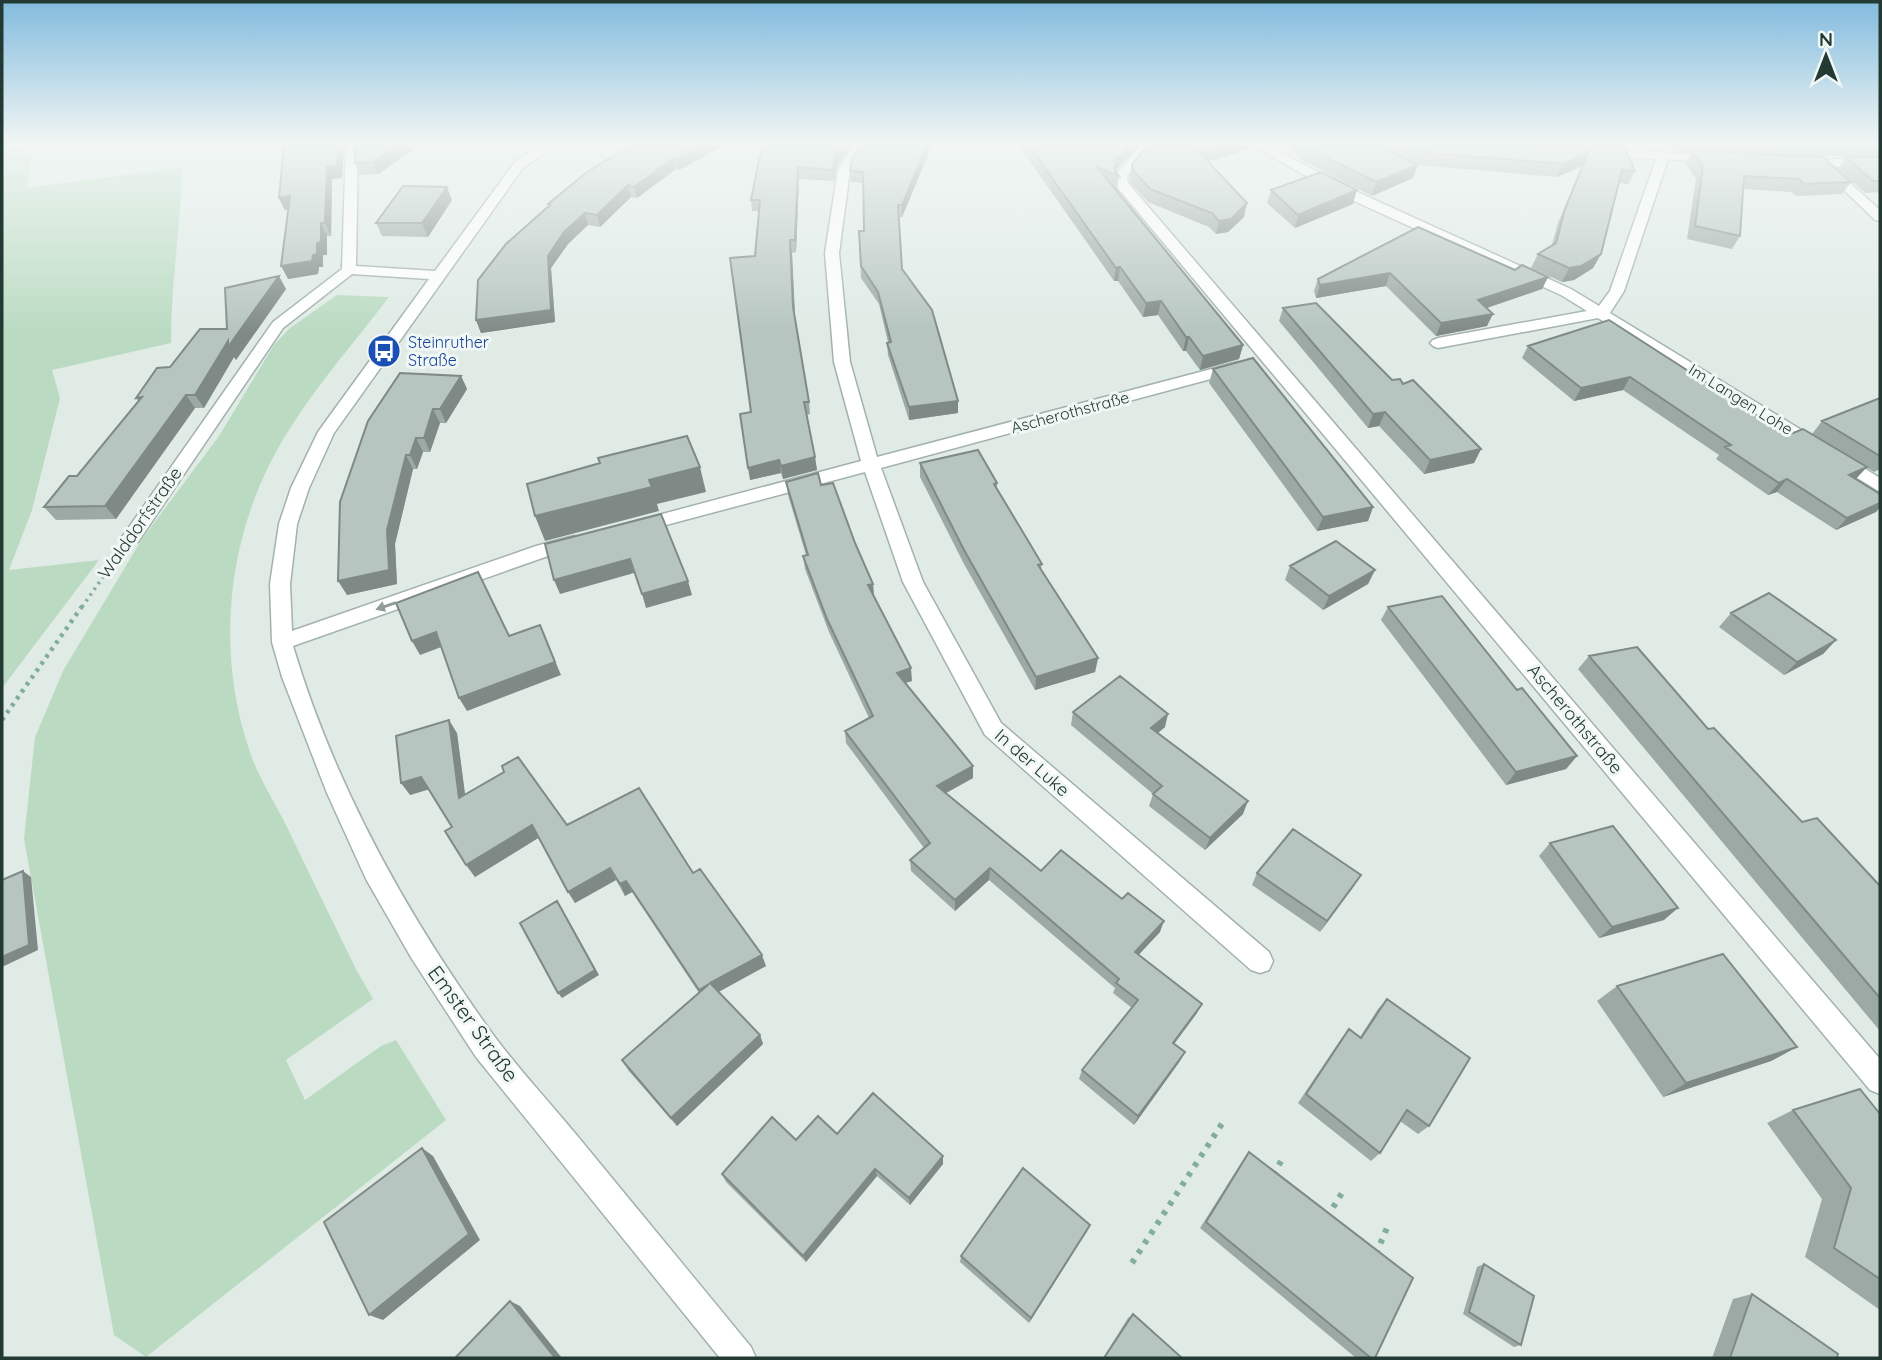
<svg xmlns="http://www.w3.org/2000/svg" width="1882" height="1360" viewBox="0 0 1882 1360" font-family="Quicksand,sans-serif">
<rect width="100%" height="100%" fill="#e0ebe6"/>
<path fill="#badbc2" d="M2,154H32L27,188L183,167C180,226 171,285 171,343L52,370L60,398L32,510L9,570L99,560L2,688Z
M337,295L389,297C354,343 314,388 284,438C227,532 214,651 251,755C259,777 273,800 284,821C308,871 332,920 356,969L373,999L286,1060L305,1100L381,1046L396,1040L446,1120L146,1357L114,1335L24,839L35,737L64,669L142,539L219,436L274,345L290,328Z"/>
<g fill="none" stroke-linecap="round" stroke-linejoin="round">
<defs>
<path id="minor" d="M2,143H51L45,147L2,151Z
M346,143H358L356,266L435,271L515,162L544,143H558L523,168L334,433L309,488L297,524L290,584L292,631L536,546L574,536L581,538L583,543L581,548L548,556L293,646C335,787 408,917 494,1036C520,1071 551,1104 579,1138C636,1208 694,1277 751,1347L756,1358H720L476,1057L412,959L366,879L327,793L282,677L272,642L270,584L279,524L291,488L318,432L429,279L352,274L283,328L138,542H124L122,537L273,322L342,269Z
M855,143H867L850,170L839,253L850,362L877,457L1238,362L1246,367L1244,370L881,468L923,582L1001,723L1269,952L1273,961L1269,970L1260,973L1251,970L985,735L903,582L865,472L636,533L629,531L627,527L629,523L636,521L861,461L834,362L825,253L838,170Z
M1144,143H1156L1127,176L1128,183L1880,1059V1094L1870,1090L1117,187L1115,175Z
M1249,143H1264L1342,185L1571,289L1599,306L1610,291L1656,159L1599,155L1595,154V148L1721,156L1723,159L1717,163L1668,159L1624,291L1610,313L1880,478V492L1598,318L1438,348L1433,346L1430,343L1433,340L1438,338L1587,311L1561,295L1332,191Z
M1880,158V166L1832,167L1880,210V221L1875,220L1820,167L1805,168L1799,164L1805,160Z"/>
</defs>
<use href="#minor" stroke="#a3b2ad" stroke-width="3"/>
<path stroke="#82ad9e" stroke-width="3.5" stroke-dasharray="2.5 4.5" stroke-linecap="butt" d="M82,607L117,557"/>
<path stroke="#82ad9e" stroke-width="4.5" stroke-dasharray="3.5 5" stroke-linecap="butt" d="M2,720L83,605"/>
<path stroke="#82ad9e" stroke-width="6" stroke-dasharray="4.5 7" stroke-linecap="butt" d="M1273,1175L1284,1156
M1327,1217L1342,1193
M1376,1254L1389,1223
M1132,1263L1225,1119"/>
<use href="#minor" fill="#fff" fill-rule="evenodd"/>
</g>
<path fill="#9da9a4" d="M284,143H344L342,178L332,179L331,236H327V255H323V267H319L318,274L288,279V210H285L279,198L284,145Z
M355,143H423L378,174L360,175L355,163Z
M639,143H729L679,170L676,169L637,198L631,197L600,227L588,225L568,244L551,268L555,322L481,333L476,320L549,206L548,204Z
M765,143L836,169L834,181L799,179L796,252L792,253L795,315L809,402L810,414L807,415L817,470L783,479L781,473L750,480L751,412L755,256L759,211H752L751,200Z
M861,143H933L902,217H899L902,269L958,413L909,420L888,355L887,343L888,342L879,304L861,278L859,231H864L863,183L851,182L850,171Z
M1017,143H1141L1115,171L1119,176L1117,189L1114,188L1243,345L1239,359L1200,370L1186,351H1183L1158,315L1143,317L1118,281H1114Z
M1150,143H1253L1252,148L1208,161L1244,217L1228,232L1216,234L1209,227L1148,202L1130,182V177L1132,164Z
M1287,143H1612L1611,145L1635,171L1628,184L1619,183L1601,254L1593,268L1574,280L1562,282L1531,268L1538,254L1552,245L1558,223L1582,166L1557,177L1418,165L1413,178L1372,196L1300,159Z
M1671,143H1880V156H1791L1851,182L1842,194L1796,196L1791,192L1743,189L1740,236L1732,249L1687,239L1696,179L1685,163L1692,152L1676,151Z
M1846,157H1880V192L1865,193L1838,169Z
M1271,190L1353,204L1295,228L1267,203Z
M452,200L428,237L382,236L376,223Z
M1418,227L1515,270L1548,277L1542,289L1486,308L1487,326L1436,336L1386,286L1316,298L1314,291L1318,279Z
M286,289L236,360L234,357L204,408H195L116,519L56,520L44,507L77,476L138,401L136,398L170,367Z
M1283,308L1392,380L1403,384L1481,449L1474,463L1424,474L1379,426L1368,428L1279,321Z
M1609,320L1856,479L1880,503V507L1876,512L1836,530L1777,492L1768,495L1716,459L1719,455L1623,390L1574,401L1522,358L1528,346Z
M1213,369L1373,507L1368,521L1317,531L1209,383Z
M461,376L467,389L446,423H440L430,452H423L417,469H413L395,544L397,584L347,595L340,502Z
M1880,398V469L1874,472L1812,434L1822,421Z
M920,463L997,483V489L1042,564L1041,569L1098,658L1095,672L1035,690L964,564L920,477Z
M786,482L821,485L855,543L873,584L874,596L912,681L905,683L973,766V778L946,793L1041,871L1160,932L1138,955L1197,1013L1174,1044L1180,1061L1134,1125L1079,1079L1082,1070L1132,1008L1113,993L1115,988L989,880L955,911L911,871L910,860L924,848L846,743L845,731L869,718L829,632L805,569L803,556L806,555L788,495Z
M1290,566L1375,570L1368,584L1323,610L1285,580Z
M1388,607L1517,690L1577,756L1566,769L1506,785L1381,620Z
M1731,613L1836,640L1823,654L1784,675L1719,627Z
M1589,656L1708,729L1802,822L1880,886V1031L1578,669Z
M1073,712L1165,727L1158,733L1243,814L1205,850L1149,806L1153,794L1071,725Z
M457,733L465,794L567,825L693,873L766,966L718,992L760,1035L763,1044L677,1126L628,1070L622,1060L699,993L632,892L625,896L616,880L575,903L539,837L475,877L452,827L429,789L410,795Z
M1550,843L1664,920L1599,938L1539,856Z
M1257,873L1354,886L1320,932L1252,885Z
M1617,986L1797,1047L1771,1061L1663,1097L1597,1001Z
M1387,999L1429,1126L1418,1134L1400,1121L1380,1153L1371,1161L1298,1103L1341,1039L1349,1029L1360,1037L1378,1009Z
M1793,1110L1880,1114V1310L1805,1257L1822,1199L1767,1123Z
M837,1134L943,1156V1164L910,1205L877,1176L806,1262L726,1182L722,1174L796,1140Z
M1249,1152L1375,1358H1356L1200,1228L1243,1160Z
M1087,1231L1029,1323L960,1262L961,1256Z
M1484,1264L1521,1345L1514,1347L1463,1314L1477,1267Z
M1752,1294L1837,1358H1712L1733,1299Z
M1133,1314L1182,1358H1103L1128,1318Z"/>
<path fill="#7f8a86" d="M338,143H344L342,178L332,179L331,236L325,223L327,167Z
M401,143H423L378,174L373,162Z
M706,143H729L679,170L677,159Z
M844,143H852L836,169L834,181L833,170L835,157Z
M928,143H933L902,217V205Z
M1131,143H1141L1113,173L1115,160Z
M1229,143H1253L1252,148L1196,165L1199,152Z
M1588,153L1582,166L1557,177L1563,164Z
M674,158L676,169L637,198L634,187Z
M1418,165L1413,178L1372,196L1376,182Z
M798,167L799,179L796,252L795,240Z
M628,185L631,197L600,227L597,215Z
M447,187L452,200L428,237L422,223Z
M1357,190L1353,204L1295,228L1298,215Z
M290,196L296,208L285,210L279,198Z
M1247,203L1244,217L1228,232L1216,234L1219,221Z
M585,213L588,225L568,244L551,268L555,322L481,333L476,320L548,256L564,232Z
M321,223L327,236V255H323V267H319L318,274L288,279L281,266L313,255L317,243Z
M790,240L792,253L795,319L793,307Z
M1601,254L1593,268L1574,280L1562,282L1569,268Z
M1120,267L1118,281H1114L1116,268Z
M1390,273L1386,286L1316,298L1320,285Z
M279,276L286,289L236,360L234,357L204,408L195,395L228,341Z
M1548,277L1542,289L1472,313L1478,300Z
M1161,301L1158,315L1143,317L1146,303Z
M1493,314L1487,326L1436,336L1441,323Z
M1186,337H1189L1186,351H1183Z
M1243,345L1239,359L1200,370L1203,356Z
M461,376L467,389L446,423L440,409Z
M1630,377L1623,390L1574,401L1581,388Z
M186,395L195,408L116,519L105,506Z
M958,401V413L909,420V407Z
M433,409L440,423L430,452L424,438Z
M1385,412L1379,426L1368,428L1373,414Z
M416,438L423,452L417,469L410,455Z
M1481,449L1474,463L1424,474L1430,460Z
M406,455L413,469L395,544L397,584L347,595L338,581L387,530Z
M815,457L817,470L783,479L781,466Z
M779,460L781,473L750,480L748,468Z
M700,467L706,492L657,504L659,511L545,541L535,516L649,480Z
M1867,467L1855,480L1849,475Z
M1787,479L1777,492L1768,495L1779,483Z
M1880,503V507L1876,512L1836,530L1847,518Z
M1373,507L1368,521L1317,531L1323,517Z
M630,559L634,573L560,594L554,580Z
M1375,570L1368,584L1323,610L1329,596Z
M688,581L692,595L646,608L642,594Z
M873,584L874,597L868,585Z
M540,625L561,675L467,711L459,698Z
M436,632L444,646L420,655L412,641Z
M1836,640L1823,654L1784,675L1797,662Z
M1098,658L1095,672L1035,690L1036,677Z
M911,668L912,681L897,685V673Z
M1168,714L1165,727L1148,741L1151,728Z
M449,720L457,733L467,810L459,798Z
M1577,756L1566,769L1506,785L1516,772Z
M973,766V778L937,798V786Z
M421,777L430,789L410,795L401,783Z
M1248,801L1243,814L1205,850L1210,838Z
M532,825L540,837L475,877L466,865Z
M610,868L616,880L575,903L568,892Z
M990,868L989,880L955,911V900Z
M23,871L31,877L38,950L2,967V957Z
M1361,875L1354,886L1320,932L1327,921Z
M626,881L632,892L625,896L620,884Z
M561,907L599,975L562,998L558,993Z
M1678,908L1664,920L1599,938L1612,927Z
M1164,921L1160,932L1131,963L1135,952Z
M762,955L766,966L715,994L710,983Z
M1202,1004L1197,1013L1168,1052L1173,1043Z
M760,1035L763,1044L677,1126L671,1118Z
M1797,1047L1771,1061L1663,1097L1686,1083Z
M1185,1052L1180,1061L1134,1125L1138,1116Z
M422,1148L433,1156L480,1240L383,1320L369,1315Z
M943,1156V1164L910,1205L909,1198Z
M875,1169L877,1176L806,1262L803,1256Z
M1090,1225L1087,1231L1029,1323L1031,1318Z
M510,1301L520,1306L562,1358H555Z"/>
<path fill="#b6c5bf" stroke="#7f8a86" stroke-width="2" d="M284,143H338L337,166L327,167L325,223H321V242L317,243V254L313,255L312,261L281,266L290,196L279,198L284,145Z
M355,143H401L373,162L355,163Z
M639,143H706L677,159L674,158L634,187L628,185L597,215L585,213L564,232L548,256L551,310L476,320L478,280L506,244L550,205L548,204L587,172L608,159Z
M765,143H844L835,157L833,170L798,167L795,240H790L793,307L809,402H804L815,457L781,466L779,460L748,468L740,414L751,412L730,258L755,256L760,200H751L760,155Z
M861,143H928L902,205H898L902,269L932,310L958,401L909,407L887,343L891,342L878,292L861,266L859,231H864L863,172L850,171L852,159Z
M1027,143H1131L1115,160V171L1119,176L1097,167L1243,345L1203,356L1189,337H1186L1161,301L1146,303L1120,267L1116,268Z
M1150,143H1229L1199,152L1247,203L1231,219L1219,221L1212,213L1150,189L1132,169V164Z
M1300,143H1582L1624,146L1635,171L1622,170L1601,254L1581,266L1569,268L1538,254L1556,243L1565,209L1588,153L1563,164L1384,149L1418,165L1376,182L1303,146Z
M1739,143H1880V144L1746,143Z
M1692,151L1823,157L1851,182L1804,184L1799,179L1744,176L1740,236L1695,226L1703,167Z
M1846,157H1880V181H1873Z
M1321,172L1357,190L1298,215L1271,190Z
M403,186L447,187L422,223H376Z
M1418,227L1515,270L1522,265L1548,277L1478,300L1493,314L1441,323L1390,273L1320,285L1318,279Z
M279,276L228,347V341L195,395H186L105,506L44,507L69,476H77L142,397L136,398L157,368L170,367L200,329H227L225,288Z
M1316,303L1392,380L1400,379L1403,384L1413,380L1481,449L1430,460L1385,412L1373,414L1283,308Z
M1609,320L1788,435L1803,429L1867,467L1849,475L1880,494V503L1847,518L1787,479L1779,483L1725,447L1731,445L1630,377L1581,388L1528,346Z
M1253,358L1373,507L1323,517L1213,369Z
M400,373L461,376L440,409H433L424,438H416L410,455H406L387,530L389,570L338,581L340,502L368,421Z
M1880,398V456L1822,421Z
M687,436L700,467L649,480L652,487L535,516L527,484L600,463L598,458Z
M978,450L997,483L994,484L1042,564L1038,565L1098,658L1036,677L964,550L920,463Z
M818,473L821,485L833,483L855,543L873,584L868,585L911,668L897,673L973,766L937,786L1041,871L1061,850L1122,899L1128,893L1164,921L1135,952L1202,1004L1173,1043L1185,1052L1138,1116L1082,1070L1138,1000L1116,983L1119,979L990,868L955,900L910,860L930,843L845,731L873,716L827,619L803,556L808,555L786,482Z
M661,514L688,581L642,594L630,559L554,580L545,544Z
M1336,541L1375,570L1329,596L1290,566Z
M478,572L509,636L540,625L555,662L459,698L436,632L412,641L396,603Z
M1769,593L1836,640L1797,662L1731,613Z
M1442,596L1517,690L1522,688L1577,756L1516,772L1388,607Z
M1637,647L1708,729L1714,728L1802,822L1817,818L1880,886V998L1589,656Z
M1120,676L1168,714L1151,728L1248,801L1210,838L1153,794L1162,786L1073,712Z
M449,720L459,798L504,772L502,766L518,757L567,825L639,788L693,873L700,869L762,955L710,983L760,1035L671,1118L622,1060L709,984L699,990L626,881L620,884L610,868L568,892L532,825L466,865L445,831L452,827L421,777L401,783L396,736Z
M1613,826L1678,908L1612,927L1550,843Z
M1293,829L1361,875L1327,921L1257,873Z
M23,871L29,945L2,957V880Z
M557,901L595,970L558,993L520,923Z
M1723,954L1797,1047L1686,1083L1617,986Z
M1387,999L1470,1058L1429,1126L1407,1110L1380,1153L1306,1094L1349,1029L1361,1038Z
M1860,1089L1880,1114V1279L1834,1248L1851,1188L1793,1110Z
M873,1093L943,1156L909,1198L875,1169L803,1256L722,1174L772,1117L796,1140L818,1116L837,1134Z
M422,1148L469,1234L369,1315L324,1222Z
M1249,1152L1413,1278L1375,1358H1371L1206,1222Z
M1023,1168L1090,1225L1031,1318L961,1256Z
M1484,1264L1534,1296L1521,1345L1469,1312Z
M1752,1294L1838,1354L1837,1358H1730Z
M510,1301L555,1358H455Z
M1133,1314L1182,1358H1104Z"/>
<defs><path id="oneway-solid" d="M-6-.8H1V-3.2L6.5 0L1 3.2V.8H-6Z" transform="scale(1.75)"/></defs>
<use fill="#909c99" href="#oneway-solid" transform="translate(386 606) rotate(161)"/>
<linearGradient id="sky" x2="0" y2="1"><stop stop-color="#82bbde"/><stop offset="0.43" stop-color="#f1f6f4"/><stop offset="1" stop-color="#f1f6f4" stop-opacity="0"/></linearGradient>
<rect width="1882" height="333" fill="url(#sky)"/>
<defs>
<symbol id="bus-disc" viewBox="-11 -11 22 22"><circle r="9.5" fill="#1a4fb4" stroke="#f1f7f4"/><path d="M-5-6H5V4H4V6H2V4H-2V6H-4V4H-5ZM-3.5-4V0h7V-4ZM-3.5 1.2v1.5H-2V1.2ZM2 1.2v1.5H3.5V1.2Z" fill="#fff"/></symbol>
</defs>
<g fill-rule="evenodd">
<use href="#bus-disc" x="365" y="332" width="38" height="38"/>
</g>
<g text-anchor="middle" stroke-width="6" stroke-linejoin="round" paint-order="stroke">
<g font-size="16" fill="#164399" stroke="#f1f7f4" text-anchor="start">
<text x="408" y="348">Steinruther<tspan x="408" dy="18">Straße</tspan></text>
</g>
<g font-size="16" fill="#223a33" stroke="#f1f7f4">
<text transform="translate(1741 399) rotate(32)" y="6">Im Langen Lohe</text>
<text transform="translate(1070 412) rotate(-15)" y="6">Ascherothstraße</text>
</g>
<g font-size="18" fill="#223a33" stroke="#f1f7f4">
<text transform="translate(140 523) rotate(-55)" y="6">Walddorfstraße</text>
<text transform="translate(1575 719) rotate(50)" y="6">Ascherothstraße</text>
<text transform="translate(1032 763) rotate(41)" y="6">In der Luke</text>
</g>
<g font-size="21" fill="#223a33" stroke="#f1f7f4">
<text transform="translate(473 1024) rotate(54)" y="7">Emster Straße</text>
</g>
</g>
<rect width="1882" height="1360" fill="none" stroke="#223a33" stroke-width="7"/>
<g transform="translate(1826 56)" stroke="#f1f7f4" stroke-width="5" paint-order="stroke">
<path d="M0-5L12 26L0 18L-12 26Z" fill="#223a33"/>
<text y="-10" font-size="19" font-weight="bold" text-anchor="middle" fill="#223a33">N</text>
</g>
</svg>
